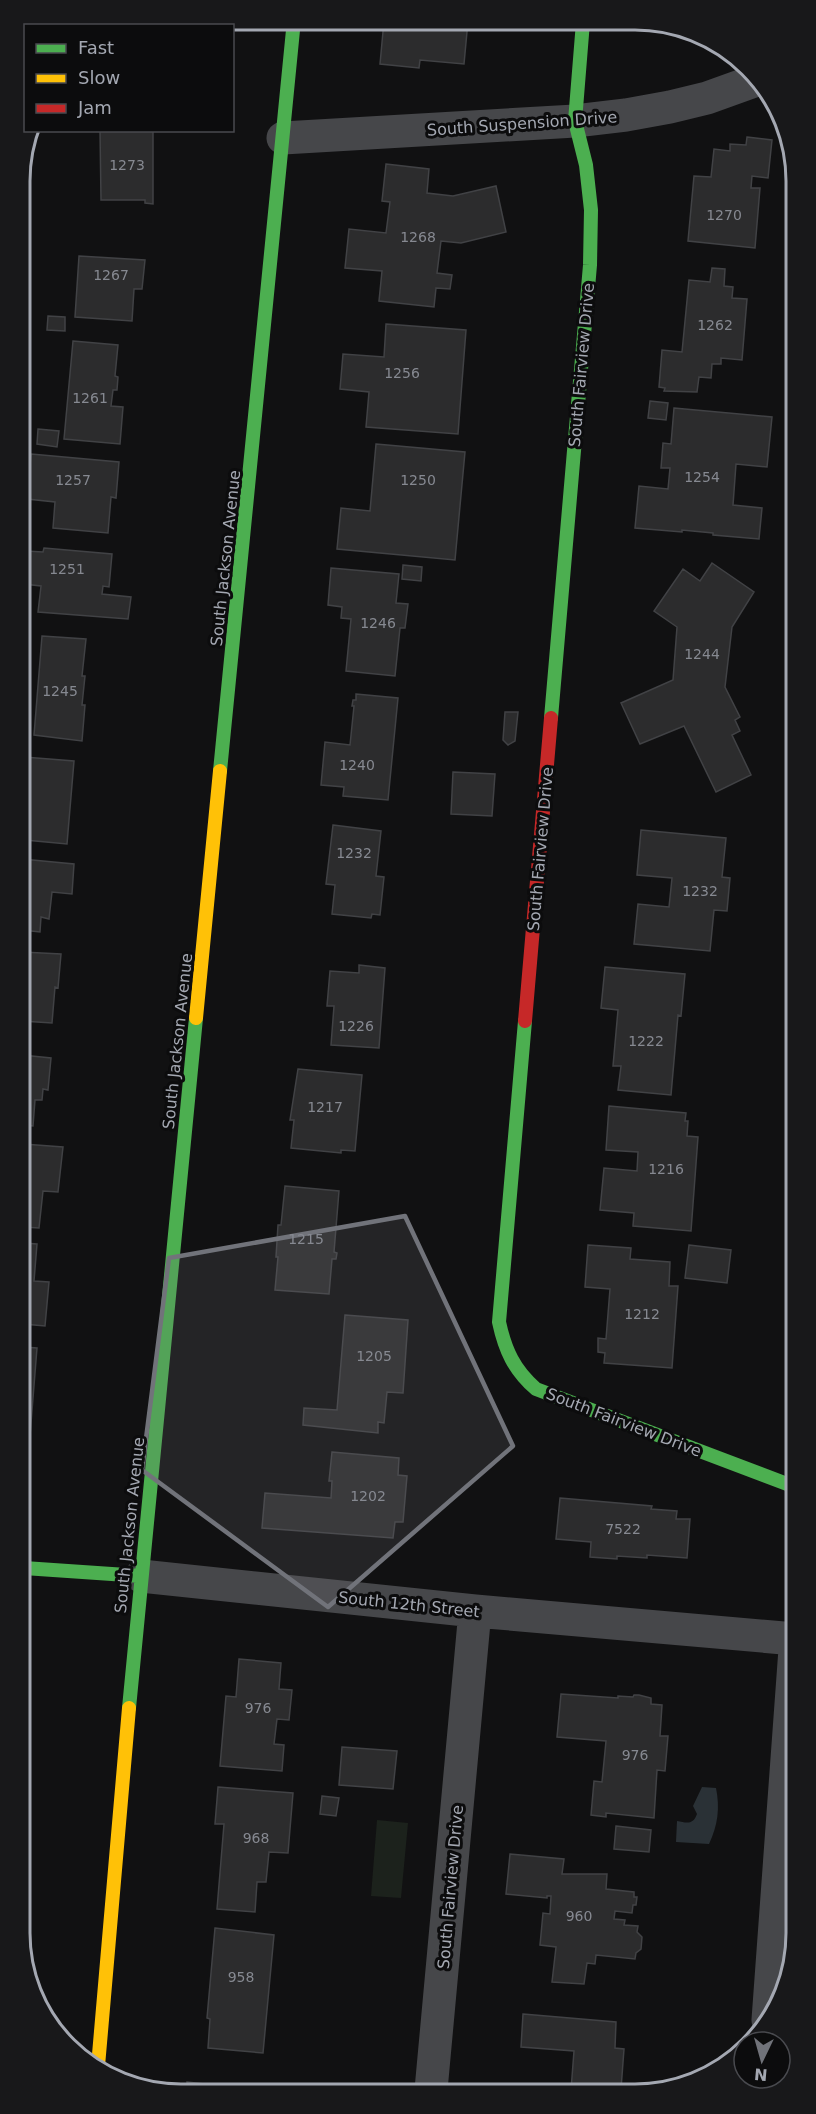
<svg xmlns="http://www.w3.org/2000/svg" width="816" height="2114" viewBox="0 0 816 2114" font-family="'DejaVu Sans',sans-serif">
<rect width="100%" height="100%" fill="#111112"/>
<path fill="#1c221c" d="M377,1820L408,1823L401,1898L371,1896Z"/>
<path fill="#2a3136" d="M702,1787L716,1788C720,1808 718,1825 709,1844L676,1842L677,1821C687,1823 693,1825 697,1814L693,1806Z"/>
<path fill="#2c2c2d" stroke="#414245" stroke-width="1.5" d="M384,21H468L464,64L420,60L419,68L380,64Z
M100,130H153V204L145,203V200H101Z
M747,137L772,140L768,178L752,176L751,188H760L755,248L688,241L694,176L711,177L714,149L730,151V144L746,145Z
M386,164L429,169L427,193L453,196L496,186L506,232L461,243L441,241L437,273L452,275L450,289L436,288L434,307L379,301L382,271L345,268L349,229L386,233L390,202L382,201Z
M79,256L145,260L142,289H134L132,321L75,317Z
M712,268L725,269L724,286L733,287L732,298L747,299L742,360L721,358V364H712L711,378L699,377L697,392L664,391L665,388L659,387L662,350L682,352L689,280L710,282Z
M48,316L65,317V331L47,330Z
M386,324L466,330L458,434L366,427L369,392L340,389L343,354L384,357Z
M73,341L118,345L115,376L118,377L117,390H113L111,406L123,407L120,444L64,439Z
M650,401L668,403L666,420L648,418Z
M674,408L772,417L767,467L736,464L733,505L762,508L759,539L713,535V533L682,530V532L635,528L639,486L668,489L670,468H661L663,443L671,444Z
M38,429L59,431L57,447L37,444Z
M376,444L465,452L455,560L337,549L341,508L370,511Z
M31,454L119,462L116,498L111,497L108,533L53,528L55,502L27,499Z
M44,548L112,554L109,587L103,586L102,594L131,597L128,619L38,612L41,586L23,584L26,551L43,552Z
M712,563L754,592L732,627L725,687L740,717L735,720L740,731L732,735L751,775L716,792L684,726L640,744L621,703L673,680L677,627L654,611L683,569L700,581Z
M403,565L422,567L421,581L402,579Z
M331,568L399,574L396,603L408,604L405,628H400L395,676L346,671L351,619L341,618L342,607L328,605Z
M42,636L86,639L82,676H85L82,705H85L82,741L34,735Z
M356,694L398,698L388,800L343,796L344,787L321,785L325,742L350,745L354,706H352L353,700H356Z
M505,712H518L515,741L508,745L503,740Z
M24,757L74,761L67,844L25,840V834L22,833Z
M453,772L495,774L492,816L451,814Z
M333,825L381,831L376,876L384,877L380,915L372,914L371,918L332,914L335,885L326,884Z
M641,830L726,838L722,877L730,878L727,911L714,910L710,951L634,944L638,904L669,907L672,878L637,875Z
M22,859L74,864L72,894L52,892L49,919L41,917L40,932L22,930Z
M22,952L61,954L58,988L55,987L52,1023L22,1021Z
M359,965L385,968L379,1048L331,1045L334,1006H327L330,971L359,973Z
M605,967L685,974L681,1016L678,1015L671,1095L618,1090L621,1066H613L618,1010L601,1008Z
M22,1055L51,1058L48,1090L43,1089L42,1100H35L33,1126L23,1125Z
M298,1069L362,1075L355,1151L341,1150V1153L291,1148L294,1120H290Z
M609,1106L686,1113L685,1121H688L687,1136L698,1137L691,1231L633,1226L634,1213L600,1210L604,1168L637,1171L638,1152L606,1150Z
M23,1144L63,1147L58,1192L43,1191L39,1228L23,1227Z
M285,1186L339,1191L334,1252L337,1253L336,1259H332L329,1294L275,1290L278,1257H276L278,1225H281Z
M23,1243L37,1244L34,1281L49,1282L45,1326L23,1324Z
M588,1245L631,1248L630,1259L670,1262L669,1286H678L672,1368L604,1363L605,1353L598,1352V1338L606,1339L610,1289L585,1287Z
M689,1245L731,1250L727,1283L685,1278Z
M345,1315L408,1320L403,1393L387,1392L384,1423L378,1422V1433L303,1425L304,1408L337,1410Z
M23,1347L37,1348L25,1498L24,1497Z
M332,1452L399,1458L398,1475L407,1476L403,1522H395L393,1538L262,1528L265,1493L331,1498L332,1481H329Z
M560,1498L652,1506L651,1509L677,1511L676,1519H690L687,1558L647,1555V1558L617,1556V1559L590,1557L591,1542L556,1539Z
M239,1659L281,1663L279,1689L292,1690L289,1720L277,1719L274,1744L284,1745L282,1771L220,1766L226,1696L236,1697Z
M561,1694L618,1698V1696L633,1697L634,1695H639L651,1698V1704L662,1705L660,1736H668L665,1771L657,1770L654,1818L606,1813V1817L591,1815L594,1781L602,1782L606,1741L557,1737Z
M342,1747L397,1751L393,1789L339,1785Z
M218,1787L293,1793L288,1853L269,1852L266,1882H257L255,1912L217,1909L224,1824H215Z
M322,1796L339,1798L336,1816L320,1814Z
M616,1826L651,1830L649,1852L614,1849Z
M510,1854L564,1859L562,1874H607L606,1889L634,1892V1897H637L636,1905H633L632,1913L615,1911L614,1919L625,1920L624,1925L638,1926L637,1932L642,1937L641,1949L636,1953L635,1959L596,1955L595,1964L587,1963L584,1984L552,1982L556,1947L540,1945L543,1913L550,1914L551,1896H547V1898L506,1894Z
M215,1928L274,1935L263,2053L208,2048L210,2019L207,2018Z
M523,2014L616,2022L615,2048L624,2049L621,2089L571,2090L574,2051L521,2047Z
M187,2082L258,2090V2091H187Z"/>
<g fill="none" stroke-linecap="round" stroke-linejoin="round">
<path stroke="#46474a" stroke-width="33" d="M283,138L575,121L626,115L670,107L707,98L757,80
M141,1576L475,1611L795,1639
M768,2020L795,1649
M431,2090L475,1611"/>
<path stroke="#4caf50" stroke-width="14" d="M551,718L590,265L591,210L586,165L575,121L583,22
M220,771L294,20
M525,1021L499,1322C505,1350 514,1370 536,1389L795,1487
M24,1568L141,1576
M129,1708L196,1018"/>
<path stroke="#ffc107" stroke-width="14" d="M196,1018L220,771
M98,2066L129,1708"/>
<path stroke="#c62828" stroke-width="14" d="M525,1021L551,718"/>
</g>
<path fill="#71737a" fill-opacity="0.2" stroke="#71737a" stroke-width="4.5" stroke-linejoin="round" d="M405,1216L513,1446L328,1607L142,1470L169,1258Z"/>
<g text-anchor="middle" stroke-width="6" stroke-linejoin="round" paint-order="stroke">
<g font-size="14" fill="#868991">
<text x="127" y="170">1273</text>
<text x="724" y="220">1270</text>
<text x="418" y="242">1268</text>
<text x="111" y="280">1267</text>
<text x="715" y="330">1262</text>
<text x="402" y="378">1256</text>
<text x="90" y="403">1261</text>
<text x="702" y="482">1254</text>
<text x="73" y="485">1257</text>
<text x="418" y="485">1250</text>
<text x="67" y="574">1251</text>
<text x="378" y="628">1246</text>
<text x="702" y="659">1244</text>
<text x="60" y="696">1245</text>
<text x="357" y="770">1240</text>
<text x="354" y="858">1232</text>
<text x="700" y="896">1232</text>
<text x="356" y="1031">1226</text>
<text x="646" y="1046">1222</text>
<text x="325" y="1112">1217</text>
<text x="666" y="1174">1216</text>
<text x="306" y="1244">1215</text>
<text x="642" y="1319">1212</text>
<text x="374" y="1361">1205</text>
<text x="368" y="1501">1202</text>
<text x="623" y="1534">7522</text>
<text x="258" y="1713">976</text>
<text x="635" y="1760">976</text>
<text x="256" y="1843">968</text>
<text x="579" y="1921">960</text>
<text x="241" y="1982">958</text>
</g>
<g font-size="16" fill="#a4a8b2" stroke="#0c0c0d">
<text transform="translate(522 123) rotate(-4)" y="6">South Suspension Drive</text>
<text transform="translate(581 365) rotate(-85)" y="6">South Fairview Drive</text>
<text transform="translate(225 558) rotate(-84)" y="6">South Jackson Avenue</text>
<text transform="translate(540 849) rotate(-85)" y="6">South Fairview Drive</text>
<text transform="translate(177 1041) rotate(-84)" y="6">South Jackson Avenue</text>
<text transform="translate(624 1422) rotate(21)" y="6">South Fairview Drive</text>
<text transform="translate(129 1525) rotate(-84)" y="6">South Jackson Avenue</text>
<text transform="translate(409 1604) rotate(6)" y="6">South 12th Street</text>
<text transform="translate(450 1887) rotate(-85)" y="6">South Fairview Drive</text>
</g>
</g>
<path d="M0 0H816V2114H0ZM181 30H635A151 151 0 0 1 786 181V1933A151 151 0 0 1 635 2084H181A151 151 0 0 1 30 1933V181A151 151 0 0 1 181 30Z" fill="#18181a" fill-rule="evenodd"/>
<path fill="none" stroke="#a4a8b2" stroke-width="3" d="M181 30H635A151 151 0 0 1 786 181V1933A151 151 0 0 1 635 2084H181A151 151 0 0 1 30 1933V181A151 151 0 0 1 181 30Z"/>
<rect x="24" y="24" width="210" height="108" fill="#0c0c0d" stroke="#494a4f" stroke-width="1.5"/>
<rect x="36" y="44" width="30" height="9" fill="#4caf50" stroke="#494a4f" stroke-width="1.5"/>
<text x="78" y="54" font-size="18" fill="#a4a8b2">Fast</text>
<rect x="36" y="74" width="30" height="9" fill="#ffc107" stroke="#494a4f" stroke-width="1.5"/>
<text x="78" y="84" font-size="18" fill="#a4a8b2">Slow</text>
<rect x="36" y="104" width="30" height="9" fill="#c62828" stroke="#494a4f" stroke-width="1.5"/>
<text x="78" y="114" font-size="18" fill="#a4a8b2">Jam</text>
<g transform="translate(762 2060) rotate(185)"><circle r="28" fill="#0c0c0d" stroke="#494a4f" stroke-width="1.5"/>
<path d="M0-4.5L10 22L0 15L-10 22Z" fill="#71737a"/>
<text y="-9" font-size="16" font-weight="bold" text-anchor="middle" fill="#a4a8b2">N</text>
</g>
</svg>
